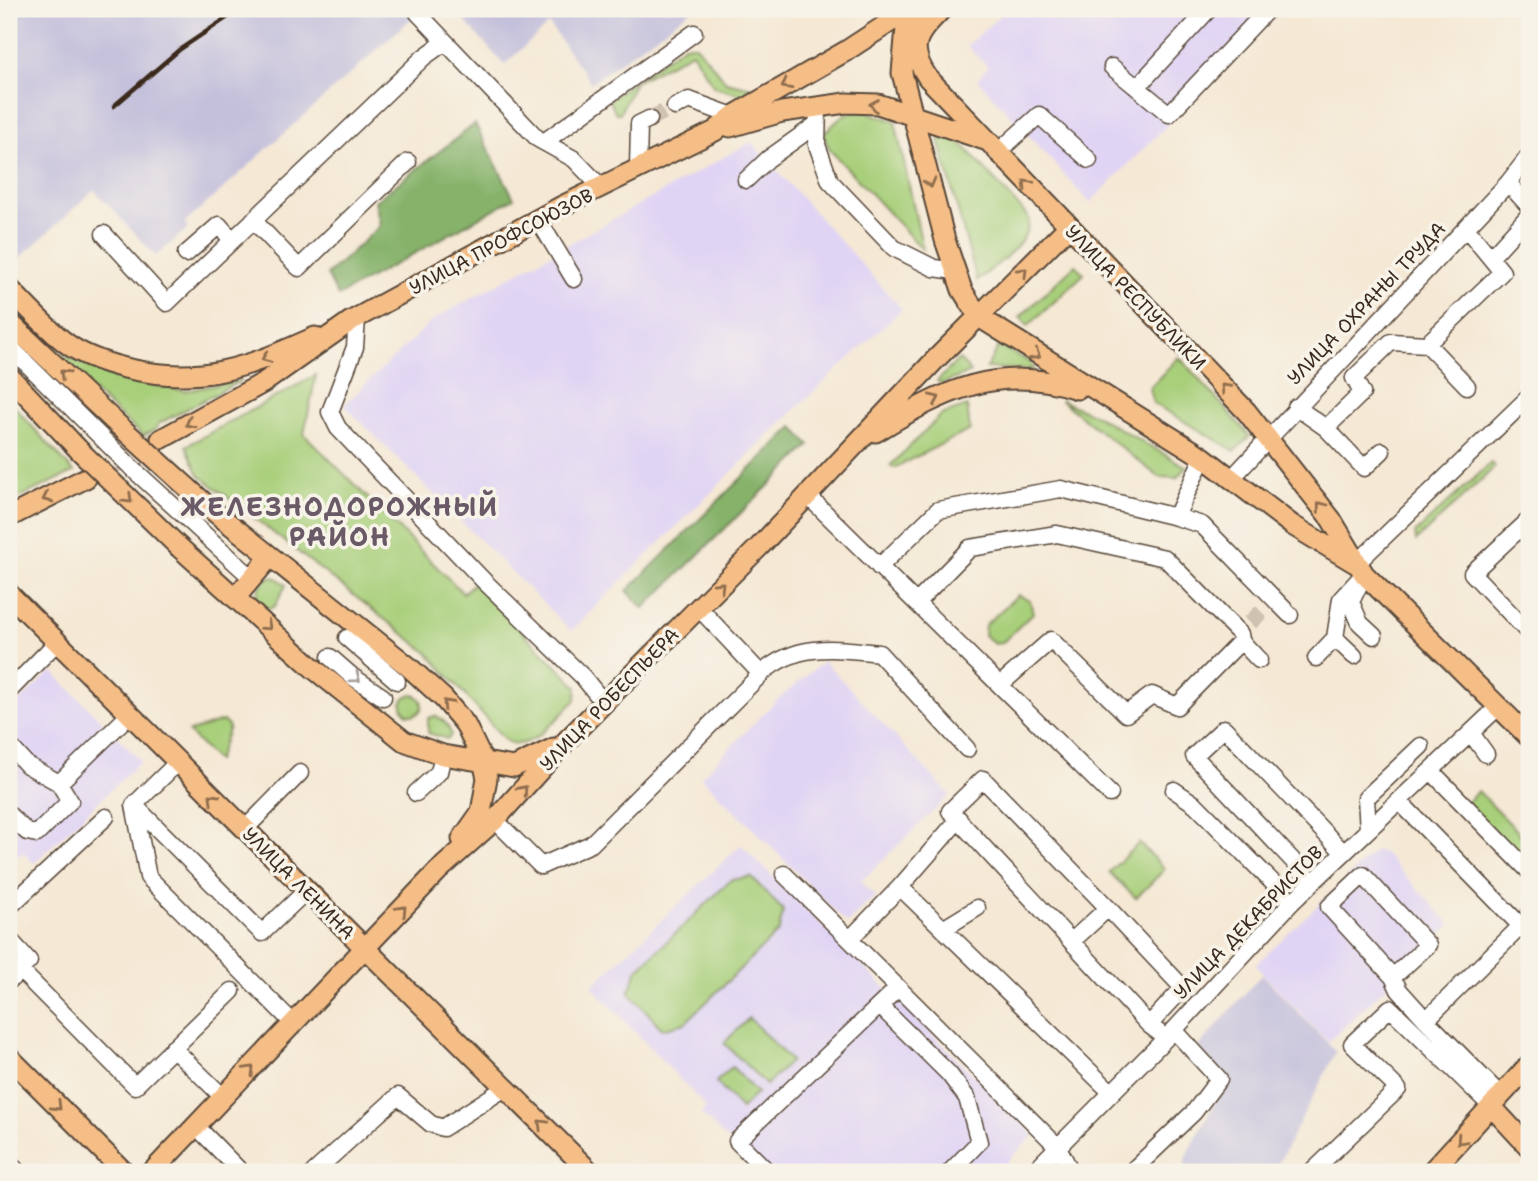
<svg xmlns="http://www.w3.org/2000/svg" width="1538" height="1181" viewBox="0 0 1538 1181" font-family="'Shantell Sans',sans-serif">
<rect width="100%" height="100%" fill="#f7f3e8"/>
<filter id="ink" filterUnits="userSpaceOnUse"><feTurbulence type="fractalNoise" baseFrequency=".0143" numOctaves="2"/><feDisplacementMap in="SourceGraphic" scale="14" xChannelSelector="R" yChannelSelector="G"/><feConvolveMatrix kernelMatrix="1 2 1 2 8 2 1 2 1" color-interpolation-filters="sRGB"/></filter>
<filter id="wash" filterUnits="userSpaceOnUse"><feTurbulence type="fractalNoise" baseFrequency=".00686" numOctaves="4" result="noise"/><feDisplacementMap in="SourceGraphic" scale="28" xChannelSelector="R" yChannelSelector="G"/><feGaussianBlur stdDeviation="1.57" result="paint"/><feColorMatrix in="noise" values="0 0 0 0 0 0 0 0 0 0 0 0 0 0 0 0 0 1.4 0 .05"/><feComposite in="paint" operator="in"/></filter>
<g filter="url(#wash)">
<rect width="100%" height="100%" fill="#f5e8d4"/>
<path fill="#e0d4f4" d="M1007,9H1282L1090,203L977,79L988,67L967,46Z
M751,142L902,309L786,418L571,631L344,405L433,320Z
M824,661L950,795L861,881L875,896L847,923L701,777L774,703Z
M52,671L141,761L34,863L23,852L16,858L9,850V711Z
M741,845L1034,1135L997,1172H760L701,1114L706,1107L592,986Z
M1376,850L1384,853L1451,925L1328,1042L1255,965Z"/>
<path fill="#c4c0db" d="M9,9H422L185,223L188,228L156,256L94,190L10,267Z
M454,9H693L591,83L549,24L504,65Z
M1262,974L1336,1052L1274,1172H1185V1159L1227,1080L1198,1047Z"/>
<path fill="#a8cf7a" stroke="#727c4c" stroke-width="2" d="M684,45H696L726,82L752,88L746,96L714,87L692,52L635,82L620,113H616L609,100Z
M863,111L895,121L923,250L830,150L823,134L845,114Z
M946,135L961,143L1029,218C1031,243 994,266 977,281L939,140Z
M1075,265L1084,274L1028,326L1020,317Z
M999,346L1030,362L1033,370L986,368Z
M62,355L124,379L185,391L242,380L158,424L156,429L143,436L58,360Z
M1179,357L1250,436L1235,451L1153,403L1149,388Z
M959,359L971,372L942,384L937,381Z
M316,375L304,434L463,593L474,583L577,687L576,700C560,714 529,757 505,740L428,653L199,475L186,446Z
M1060,400L1095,415L1187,467L1177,478L1159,477Z
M9,401L74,472L9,502Z
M967,406L970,430L894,468L890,466L941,415Z
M1491,463L1495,467L1416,541L1415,533Z
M269,577L277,578L286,585L275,606L267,610L258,604C256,592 258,585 269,577Z
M1018,595L1030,601L1033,613L1002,643L994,644L984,635L985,625Z
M402 705a10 10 0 1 1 20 0a10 10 0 1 1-20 0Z
M435,716C444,720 449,725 451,735L448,739L428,733V718Z
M223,721L229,727L217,761L188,732Z
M1478,791L1529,843V868L1466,803Z
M1139,843L1165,869L1136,898L1109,872Z
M751,877L783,910L779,931L685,1023L662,1029L629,992L637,970L731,880Z
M749,1018L791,1061L766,1085L724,1043Z
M732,1067L757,1093L741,1109L716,1082Z"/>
<path fill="#86b26a" stroke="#606e44" stroke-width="2" d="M475,124L514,198L338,296L327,275L380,226L375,201Z
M793,427L810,445L644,608L627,591Z"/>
</g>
<g filter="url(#ink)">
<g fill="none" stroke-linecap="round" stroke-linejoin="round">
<path stroke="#d0c2b0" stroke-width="16" stroke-dasharray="16 8" stroke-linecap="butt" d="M649,119L675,107
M1250,623L1266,607
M1523,918L1529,912"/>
<path stroke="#d0c2b0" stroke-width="19" stroke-dasharray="19 10" stroke-linecap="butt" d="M88,478L157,441"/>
<defs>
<path id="minor" d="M418,13L538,139L574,159L601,187
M1112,67L1169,114L1268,9
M1138,86L1209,9
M675,107L689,100L733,116
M818,107L817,145L830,181L894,248L934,268L955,271
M544,142L694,33
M997,153L1039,115L1089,160
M638,168L639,124L649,119
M746,180L768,159L817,124
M1508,183L1529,206
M538,219L574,279
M253,220L299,268L408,162
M104,234L167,303L424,57L445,42
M186,254L219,225L232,240
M1492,256L1529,215
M357,318L355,347L330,412L338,428L484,581L583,677L604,703
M1427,344L1502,272L1466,228
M9,346L134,470L252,578
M1296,407L1326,428L1362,393L1354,378L1391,342L1427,344L1467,386
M1326,428L1364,468L1382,451
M1203,457L1176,517L1202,525L1290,615
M1232,478L1508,183L1529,156
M807,495L1110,794
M1529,520L1472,573L1529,633
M1356,564L1529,397
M879,567L938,510L1061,489L1176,517
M1359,585L1351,602L1360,623L1374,636
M917,602L970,548L1057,534L1165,558L1240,634L1241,641L1259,660
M347,638L397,681
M1335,638L1354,656
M330,657L353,677L383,697
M1316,658L1335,638L1341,599L1364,574
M761,674C796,642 835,648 879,653L967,749
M1001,684L1051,640L1126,714L1152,695L1177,706L1241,641
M9,691L58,641
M1471,733L1486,754
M9,745L27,765L59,783L70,801L37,834L27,832L9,815
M178,762L134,805L262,933L306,891
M1431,771L1529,871
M59,783L130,714
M1174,790L1196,805L1292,902
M416,793L439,772L443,755
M134,805L148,877L294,1024
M495,820L541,866L591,844L761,674L698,607
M245,829L300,773
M1368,830L1366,798L1421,746
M784,874L1058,1147L1071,1172
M1313,882L1194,756L1224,728L1344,853
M900,887L959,819
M9,907L106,817
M1108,908L1183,988L1149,1025
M943,929L977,908
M9,939L29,961L9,981
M850,939L900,887L1112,1093
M1072,941L1108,908L983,779L950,811L1149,1025L1166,1038
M20,970L135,1086L232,991
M1393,977L1428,945L1363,875L1329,907L1393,977L1399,990L1426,1020L1521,926L1399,801
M881,1007L949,1074L967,1098L979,1142L950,1172
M1426,1020L1501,1096
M173,1048L224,1098
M196,1126L241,1172
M9,1163L18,1172
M314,1172L398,1096L431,1124L443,1128L505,1088
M768,1172L737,1141L898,988
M1033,1172L1174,1030L1292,902L1498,707
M1131,1172L1194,1112L1219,1079L1174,1030
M1312,1172L1398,1089L1352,1044L1390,1008L1492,1107"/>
<path id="major" d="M916,9L906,27L902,73L945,240L962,290L979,317L1203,457L1292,525L1355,563
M942,9C917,34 906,46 928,78L1247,412L1331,519L1364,574L1529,737
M730,127L782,112L846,103L878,104L985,140
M9,288C27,307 45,327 66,343C83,356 105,363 125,368C201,386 246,368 315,337
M9,322L114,421
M9,376L80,451
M876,432C943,391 997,363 1077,389
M161,439L263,383L351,321L560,207L715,131L733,116L846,51L910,9
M211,509L409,667L444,699L465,724L483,761L487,778L481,812L462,839
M9,517L86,478
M180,548L313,668L404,741L443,755L514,767L554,748
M9,594L590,1172
M235,598L270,557
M9,1057L124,1172
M1492,1107L1529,1147
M152,1172L438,871L495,820L568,739L760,546L935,360L1068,227
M1431,1172L1529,1065"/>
</defs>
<use href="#minor" stroke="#574639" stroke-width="19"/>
<use href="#major" stroke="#574639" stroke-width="23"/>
<use href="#minor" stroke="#fff" stroke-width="16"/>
<use href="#major" stroke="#f6be87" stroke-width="19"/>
<path stroke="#3b2a1e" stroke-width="4.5" d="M114,106L179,50L240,9"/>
<defs>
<path id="major-bridge" d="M114,421L211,509
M80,451L180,548"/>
</defs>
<use href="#major-bridge" stroke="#574639" stroke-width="23" stroke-linecap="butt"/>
<use href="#major-bridge" stroke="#f6be87" stroke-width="19"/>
</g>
<defs><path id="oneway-chevron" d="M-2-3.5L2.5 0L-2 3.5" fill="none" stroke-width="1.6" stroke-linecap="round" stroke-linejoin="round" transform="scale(1.75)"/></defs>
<g stroke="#8f6d4d">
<use href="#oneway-chevron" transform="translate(786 85) rotate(150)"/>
<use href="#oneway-chevron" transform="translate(874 105) rotate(-171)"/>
<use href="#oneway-chevron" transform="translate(930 183) rotate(75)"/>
<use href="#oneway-chevron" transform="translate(1027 184) rotate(-133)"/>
<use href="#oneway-chevron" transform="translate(1023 272) rotate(-45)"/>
<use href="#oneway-chevron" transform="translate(1036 355) rotate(32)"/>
<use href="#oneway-chevron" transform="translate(266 358) rotate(159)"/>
<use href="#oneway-chevron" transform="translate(64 374) rotate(-137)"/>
<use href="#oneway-chevron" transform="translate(1225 388) rotate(-134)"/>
<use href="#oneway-chevron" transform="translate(935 399) rotate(-24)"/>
<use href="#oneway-chevron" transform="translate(190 423) rotate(152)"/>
<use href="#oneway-chevron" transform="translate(47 498) rotate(154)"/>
<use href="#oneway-chevron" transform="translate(128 499) rotate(44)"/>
<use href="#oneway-chevron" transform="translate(1321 506) rotate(-128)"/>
<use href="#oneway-chevron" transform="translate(720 586) rotate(-45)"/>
<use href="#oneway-chevron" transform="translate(267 626) rotate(42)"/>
<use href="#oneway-chevron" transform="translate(447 704) rotate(-132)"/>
<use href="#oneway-chevron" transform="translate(523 790) rotate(-48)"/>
<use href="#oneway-chevron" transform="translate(213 798) rotate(-135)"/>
<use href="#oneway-chevron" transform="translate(402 910) rotate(-47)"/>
<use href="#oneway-chevron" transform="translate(250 1070) rotate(-46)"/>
<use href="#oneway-chevron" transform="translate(57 1106) rotate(45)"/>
<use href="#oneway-chevron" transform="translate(542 1124) rotate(-135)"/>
<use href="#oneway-chevron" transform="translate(1461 1140) rotate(133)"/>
</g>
<use stroke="#a79f9a" href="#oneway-chevron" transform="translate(356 678) rotate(37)"/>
</g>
<g text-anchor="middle" stroke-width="7" stroke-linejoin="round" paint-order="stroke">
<g font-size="19" fill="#3b2a1e" stroke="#f7f3e8">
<text transform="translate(501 241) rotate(-28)" y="7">УЛИЦА ПРОФСОЮЗОВ</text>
<text transform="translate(1136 297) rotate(46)" y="7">УЛИЦА РЕСПУБЛИКИ</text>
<text transform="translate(1366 303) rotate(-46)" y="7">УЛИЦА ОХРАНЫ ТРУДА</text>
<text transform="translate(609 699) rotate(-46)" y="7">УЛИЦА РОБЕСПЬЕРА</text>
<text transform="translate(299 883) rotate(45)" y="7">УЛИЦА ЛЕНИНА</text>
<text transform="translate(1248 922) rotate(-46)" y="7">УЛИЦА ДЕКАБРИСТОВ</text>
</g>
<g font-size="26" font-weight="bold" letter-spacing="2" fill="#6a5966" stroke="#f7f3e8">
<text x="340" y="516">ЖЕЛЕЗНОДОРОЖНЫЙ<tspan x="340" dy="30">РАЙОН</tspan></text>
</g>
</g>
<rect width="1538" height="1181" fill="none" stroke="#f7f3e8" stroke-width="35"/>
</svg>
